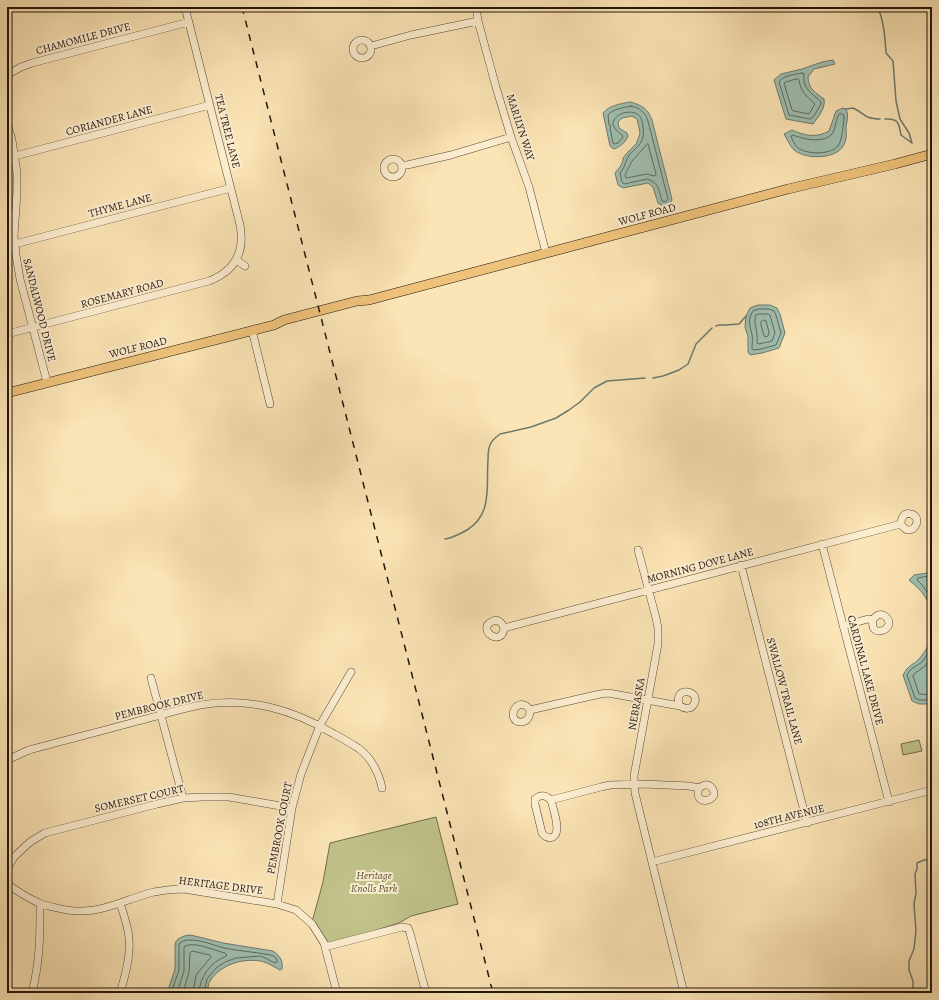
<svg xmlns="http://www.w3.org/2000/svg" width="939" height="1000" viewBox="0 0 939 1000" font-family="Alegreya,serif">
<rect width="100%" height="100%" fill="#fbe4b5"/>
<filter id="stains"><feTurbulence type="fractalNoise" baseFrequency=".005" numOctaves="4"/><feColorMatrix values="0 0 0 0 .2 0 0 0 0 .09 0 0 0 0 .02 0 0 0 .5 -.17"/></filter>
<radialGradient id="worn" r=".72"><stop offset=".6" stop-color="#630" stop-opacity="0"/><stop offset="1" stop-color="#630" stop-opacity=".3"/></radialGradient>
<path fill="#c1c38b" stroke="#706c4c" d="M919,740L922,751L903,755L901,744Z
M436,817L458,904L411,916L399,923L326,946L312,922L323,882L330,843Z"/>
<path fill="#9fbeb0" stroke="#6c7a6e" d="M833,60L835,64L814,69L808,77C809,90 815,92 824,99C826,108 818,117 813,124L786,119L774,80L781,74L802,69L822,62Z
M630,102C642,105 648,109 652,120L662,160L670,191L672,200L669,205L665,207L658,203L653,187L648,183L623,188L618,185L615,173L620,167L623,161V158L628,152L636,144L639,137L640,133L638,123L637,119L632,116L622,118L618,122L619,128L627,133L628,136C625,143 621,146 614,149L612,148L610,146L603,113C610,105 620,104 630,102Z
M843,108L846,109C849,115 847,120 846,127C846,132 847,138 845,142C840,160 806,160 794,150C790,146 787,139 784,134L792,130C805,136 817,138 829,131L836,111Z
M758,305H770L777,308L780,314L785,333L779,348L762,353L750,355L748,352V336L745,327L746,316L750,308Z
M932,570V617C929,598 923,592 909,580L914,575L927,573Z
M932,632V704H919L912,701L903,675C909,664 912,666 919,659C927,650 930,642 932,632Z
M190,935L199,937L223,943L273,951C280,956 283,960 282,969L280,970C274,967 267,962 260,961C242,958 220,965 210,981C208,984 208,989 207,993H167L175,969V943L178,939L184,936Z"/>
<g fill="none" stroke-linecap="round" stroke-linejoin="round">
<path stroke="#606a5e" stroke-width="1" d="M802,73L804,74C802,89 812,93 821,102V104L814,116L810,119L789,115L779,82C783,75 794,75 802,73Z
M797,79L799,80C801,92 806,96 815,104L809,114L794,111L792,110L784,83L786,82Z
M631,106C640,108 645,112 648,121L668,199L666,202L662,201C659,191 659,182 647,179L624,184L622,182L620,173C624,169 625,164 627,159C631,150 641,147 643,137C644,134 643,130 643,127C643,124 642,121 641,118C636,109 619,111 614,120C613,121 613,124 613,125L616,130L622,135L623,137L618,143L615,144L613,143L610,128L611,126L609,125L608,115C612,109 623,108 631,106Z
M842,114L844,115C844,121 842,142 838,146C830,155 806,155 797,147C794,144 792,139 791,136L793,135C803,139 823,144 832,134C835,130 836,121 838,116L839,114Z
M648,144L656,174V175L654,176L647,174L626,178L625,175L632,161L643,149L646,145Z
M759,309H769L774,311L776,315L781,333L776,345L761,349L754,350L752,349C752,344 753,339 752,335C750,325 747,320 753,311Z
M759,314H768L770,315L775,333L772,341L759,344L757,343C757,341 758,338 757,336C757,328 753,323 756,315Z
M763,320L766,321L769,332L768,336L766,337L764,336L761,325V322Z
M932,575L928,576L918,578L917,580L923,586L932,600
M932,647L922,662L910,670L907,675L915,698L919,700H932
M932,656L925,666L914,674L913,676L919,694L932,695
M171,993L179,970V944C182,941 185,940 190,940C202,940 213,945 224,948C239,951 255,952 271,955L275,957L277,960V962L275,963L261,956L236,958L225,962L216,968L207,979L204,993
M177,993L184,971V947C193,940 215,951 225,953L227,955L226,956C210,963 200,976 199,993
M183,993L189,972L190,953L192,951L210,955L211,957L196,975L193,993"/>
<path stroke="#6c7a6e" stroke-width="1.5" d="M878,7C884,22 885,37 886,53L893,61L896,101L900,119L909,133L912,143
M846,109L853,108C866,114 864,119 880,119
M885,119C899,118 899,124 901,135L912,143
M716,326L719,325H726L739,324L746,316
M653,378L663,376L679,370L688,364L696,344L712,328
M445,539C452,538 460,534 467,530C493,514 486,486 488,460C488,456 488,449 490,445C491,441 496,437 500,434L531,427L556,418L569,410L580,402L594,388L607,381L645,378
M912,993L913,989V981L909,970V961L914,949L916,931L914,904L916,893L915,874L917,869V863L924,860H927L930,857H932"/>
<defs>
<path id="minor" d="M476,7L478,21L496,87L511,137L529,187L546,253
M353 49a9 9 0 1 1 18 0a9 9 0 1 1-18 0Z
M371,46L411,35L478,21
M7,75L21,67L32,63L189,22
M7,123L12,140L17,173V192L14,236L16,255L20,279L47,382
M15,156L210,105
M384 168a9 9 0 1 1 18 0a9 9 0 1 1-18 0Z
M402,165H407L451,155L511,137
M15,244L231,188
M236,260L245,266
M252,330L270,404
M7,334L209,281C235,271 245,252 240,225L185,7
M822,544L889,802
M638,550L656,618L658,628V644L634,776L635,793L684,993
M741,565L807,823
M843,626L868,619L873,620C876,615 881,612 886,617C898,629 869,640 873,620
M504,628C502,648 477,630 491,622C497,618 502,622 504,628L901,524C901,518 904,512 911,514C925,517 911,541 901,524
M151,678L183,798
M530,710C530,716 528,722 521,722C504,721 518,693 530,710L600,694L608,693L680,706C685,709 691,710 694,704C702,689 671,686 680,706
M7,760L29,750C66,740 102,731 138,721C159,716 179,709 200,705C249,697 292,709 334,734C342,738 350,743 358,748C371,757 379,773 382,788
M551,800C553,809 562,832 553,837C548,839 544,836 542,833L535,804V799C541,794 546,795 551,800L601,787L610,785L643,784L689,786L699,788C703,785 708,783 712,788C722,801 692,808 699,788
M652,862L932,790
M7,869L14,857L30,842L45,833L157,804L183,798L203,797H229L292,808
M7,884C17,891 28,898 39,903C43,905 49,906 53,907C96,919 115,902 154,892C164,890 174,889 184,889L277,904L296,910L312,924L324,943L337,993
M277,904L292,808L301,774L320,725L351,672
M325,947L402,927L408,928L410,933L426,993
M32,993C40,961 40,936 40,904
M120,993C126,973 132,952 128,931C126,921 123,912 120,903"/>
<path id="major" d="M7,393L274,325L284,320L357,301L369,300L788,189L895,164L932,154"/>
</defs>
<use href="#minor" stroke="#574936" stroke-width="8"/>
<use href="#major" stroke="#20150c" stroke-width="10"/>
<use href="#minor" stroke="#fcedcf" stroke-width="7"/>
<use href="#major" stroke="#eec27a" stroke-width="9"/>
<path stroke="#20150c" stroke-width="1.5" stroke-dasharray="7 7" stroke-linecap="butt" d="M242,7L493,993"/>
</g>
<g text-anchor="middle" stroke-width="4" stroke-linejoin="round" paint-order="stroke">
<g font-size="11" fill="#20150c" stroke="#fcedcf">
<text transform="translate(83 38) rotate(-15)" y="4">CHAMOMILE DRIVE</text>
<text transform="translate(109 120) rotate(-15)" y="4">CORIANDER LANE</text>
<text transform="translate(521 127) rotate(72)" y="4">MARILYN WAY</text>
<text transform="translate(228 131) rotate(76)" y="4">TEA TREE LANE</text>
<text transform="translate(120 205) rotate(-15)" y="4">THYME LANE</text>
<text transform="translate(647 214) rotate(-15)" y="4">WOLF ROAD</text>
<text transform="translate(122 293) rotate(-15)" y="4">ROSEMARY ROAD</text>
<text transform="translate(40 310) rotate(76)" y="4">SANDALWOOD DRIVE</text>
<text transform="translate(138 347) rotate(-14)" y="4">WOLF ROAD</text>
<text transform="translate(700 565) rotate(-15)" y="4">MORNING DOVE LANE</text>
<text transform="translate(866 670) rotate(75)" y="4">CARDINAL LAKE DRIVE</text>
<text transform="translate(785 691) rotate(75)" y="4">SWALLOW TRAIL LANE</text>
<text transform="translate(636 704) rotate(-80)" y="4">NEBRASKA</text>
<text transform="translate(159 705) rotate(-14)" y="4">PEMBROOK DRIVE</text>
<text transform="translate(139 798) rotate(-13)" y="4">SOMERSET COURT</text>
<text transform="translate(789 816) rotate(-14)" y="4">108TH AVENUE</text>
<text transform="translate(279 828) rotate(-79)" y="4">PEMBROOK COURT</text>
<text transform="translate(221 885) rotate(7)" y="4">HERITAGE DRIVE</text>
</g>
<g font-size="11" font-style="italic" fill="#585238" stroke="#fcedcf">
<text x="374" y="879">Heritage<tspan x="374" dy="13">Knolls Park</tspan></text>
</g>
</g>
<rect width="939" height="1000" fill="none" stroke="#fbe4b5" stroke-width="24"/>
<rect x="8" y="8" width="923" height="984" fill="none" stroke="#20150c" stroke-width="2"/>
<rect x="12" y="12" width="915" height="976" fill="none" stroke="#20150c"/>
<rect width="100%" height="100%" filter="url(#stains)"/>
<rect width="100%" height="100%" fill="url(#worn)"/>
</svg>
